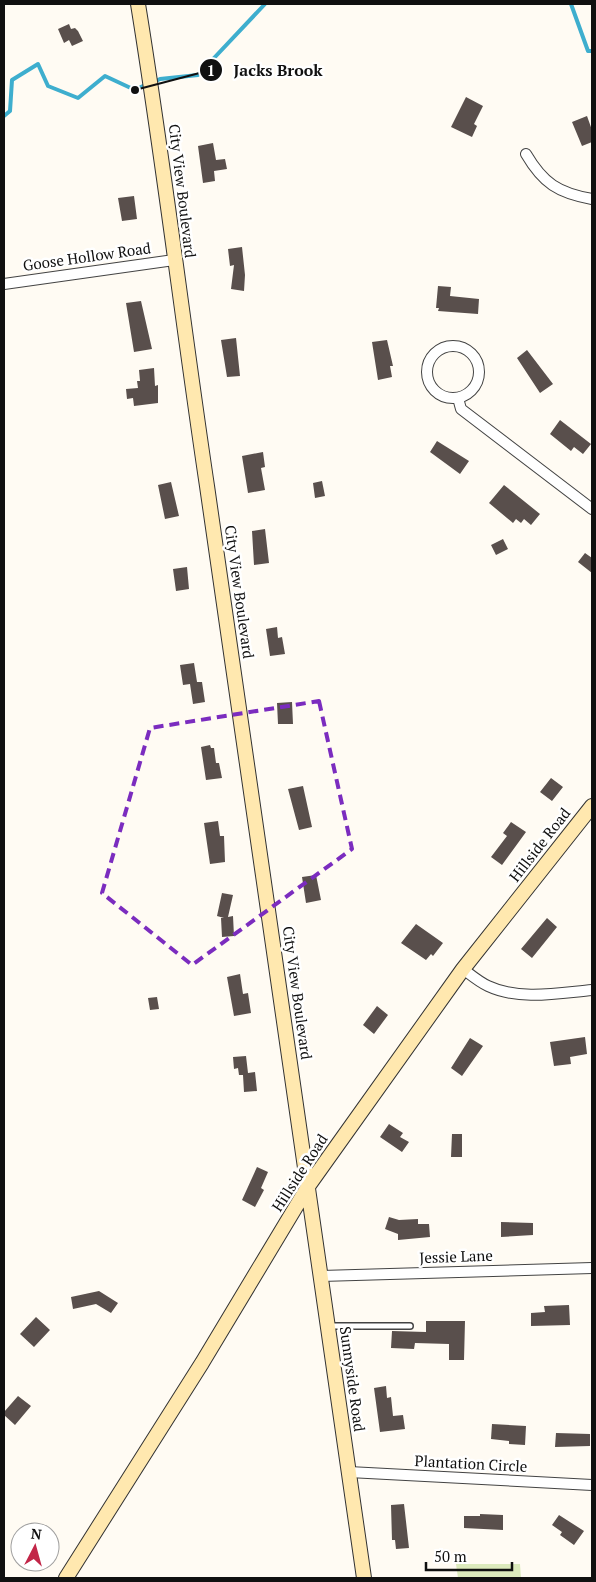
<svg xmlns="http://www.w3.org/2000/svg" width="596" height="1582" viewBox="0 0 596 1582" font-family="'PT Serif',serif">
<rect width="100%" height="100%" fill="#fffbf3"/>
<path fill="#dceabc" d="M456,1564H520L521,1578H458Z"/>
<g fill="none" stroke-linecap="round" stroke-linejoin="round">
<path stroke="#3eaece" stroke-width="4" d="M571,4L588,51H592
M154,82L160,79L198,75L265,4
M4,116L10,111L12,80L38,64L48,86L78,98L105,76L135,90L147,84"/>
</g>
<path fill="#594f4c" d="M69,24L71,29L75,28L78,31L83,41L72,46L69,40L64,43L58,29Z
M466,97L483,106L474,124L477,126L472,137L451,127Z
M587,116L592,130V142L582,146L572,122Z
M213,143L216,160L225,159L227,169L214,171L215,181L203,183L198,146Z
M134,196L137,219L122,221L118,198Z
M242,247L245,275L244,291L231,289L234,265L230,266L228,249Z
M438,286L451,287L450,296L479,299L478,314L438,311L439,308H436Z
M141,301L152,349L134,352L126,303Z
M236,338L240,376L227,377L221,340Z
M387,340L393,366H390L392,377L378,380L372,342Z
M527,350L553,384L540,393L517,358Z
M154,368L155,386L158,385V403L134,406L133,398L127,399L126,389L138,388L137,381H140L139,370Z
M560,420L591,444L583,454L574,447L571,451L550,434Z
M437,441L469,461L460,474L430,452Z
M263,452L265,467L261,468L265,490L248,493L242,456Z
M322,481L325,496L315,498L313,483Z
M171,482L179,516L165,519L158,485Z
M504,485L540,514L531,525L524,519L521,523L516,519L513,523L489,503Z
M265,529L269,563L254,565L252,531Z
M503,539L508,549L496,555L491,545Z
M585,553L592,558V573L578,562Z
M187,567L189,589L176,591L173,569Z
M277,627L278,638L282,637L285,654L270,656L266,629Z
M194,663L197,682H202L205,702L193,704L190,684L183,685L180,665Z
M292,702L293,724H278L277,703Z
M210,745L211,748H214L216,763H219L222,778L206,780L201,747Z
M551,778L563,787L552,801L540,792Z
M303,786L312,827L299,830L288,789Z
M218,821L220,836H224L225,862L210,864L204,823Z
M511,822L526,832L502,865L491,857L507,836L503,833Z
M316,875L321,900L306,903L302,877Z
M222,893L233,895L228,917L233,916L234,936L222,937L221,918H224L217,916Z
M547,918L557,927L532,958L521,949Z
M416,924L443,943L433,956L431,954L426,960L401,943Z
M240,974L243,994L248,993L251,1013L234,1016L227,977Z
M157,997L159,1009L150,1010L148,998Z
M377,1006L388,1015L374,1034L363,1025Z
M585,1037L587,1054L570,1057L571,1064L554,1066L550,1042Z
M470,1038L483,1046L462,1076L451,1068Z
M246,1056L248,1073L255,1072L257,1091L244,1092L243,1075H239L238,1068L234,1069L233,1057Z
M389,1124L403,1133L400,1137L409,1142L402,1152L380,1137Z
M452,1134H462V1157H451Z
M257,1167L268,1172L261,1188L264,1190L255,1207L242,1200Z
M389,1217L399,1220L418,1219V1224H429L430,1237L398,1240V1234L385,1229Z
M501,1222L533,1223V1235L501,1237Z
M99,1291L118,1303L111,1313L96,1304L73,1309L71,1297Z
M569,1305L570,1325L531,1326V1313L545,1312L544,1306Z
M36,1317L50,1330L34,1347L20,1334Z
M426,1321H465L464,1360H449V1344L415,1343L414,1349L391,1348L392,1331L426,1332Z
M386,1386L387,1398L391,1397L393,1416L403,1415L405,1429L380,1432L374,1388Z
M18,1396L31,1406L15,1425L4,1415V1412Z
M492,1424L526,1426L525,1445L509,1444V1441L491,1439Z
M556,1433L590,1434V1446L555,1447Z
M404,1504L409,1548L396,1549L395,1540H392L391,1505Z
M480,1514L503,1515V1530L464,1528V1516H480Z
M559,1515L584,1531L574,1545L560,1535L562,1532L552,1525Z"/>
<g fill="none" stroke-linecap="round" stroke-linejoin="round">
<defs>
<path id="lane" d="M329,1326H410"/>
<path id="street" d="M526,154C543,183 558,193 592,199
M4,284L174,260
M427 372a26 26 0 1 1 52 0a26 26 0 1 1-52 0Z
M458,398L461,409L592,509
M463,969C471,975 479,982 488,986C520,1001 559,993 592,990
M321,1276L592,1268
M349,1472L592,1485"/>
<path id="secondary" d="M138,4C164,164 183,326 207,486C260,850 313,1214 364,1578
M66,1578L202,1363L309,1185L463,969L592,806"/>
</defs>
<use href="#lane" stroke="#434343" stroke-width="8"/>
<use href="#street" stroke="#434343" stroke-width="12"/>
<use href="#secondary" stroke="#323232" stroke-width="16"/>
<use href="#lane" stroke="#fff" stroke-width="5"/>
<use href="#street" stroke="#fff" stroke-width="10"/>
<use href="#secondary" stroke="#ffe8af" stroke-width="14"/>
</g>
<path fill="none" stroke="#7b2cbf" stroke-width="4" stroke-dasharray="10 6" stroke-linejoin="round" d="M319,701L352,849L192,965L102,893L150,728Z"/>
<g text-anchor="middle" stroke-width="5" stroke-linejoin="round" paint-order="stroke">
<g font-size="15" fill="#101010" stroke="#fff">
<text transform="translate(182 191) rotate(83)" y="5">City View Boulevard</text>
<text transform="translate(87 257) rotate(-8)" y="5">Goose Hollow Road</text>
<text transform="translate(239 592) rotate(82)" y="5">City View Boulevard</text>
<text transform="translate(540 845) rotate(-52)" y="5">Hillside Road</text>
<text transform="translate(297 993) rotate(82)" y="5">City View Boulevard</text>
<text transform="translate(300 1173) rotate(-57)" y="5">Hillside Road</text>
<text transform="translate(456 1257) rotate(-2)" y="5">Jessie Lane</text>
<text transform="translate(352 1379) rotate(82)" y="5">Sunnyside Road</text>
<text transform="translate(471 1464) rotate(3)" y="5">Plantation Circle</text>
</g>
</g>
<path fill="none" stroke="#101010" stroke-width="2" d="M135 90L211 70"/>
<g fill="#101010" stroke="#fff" stroke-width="2">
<circle cx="135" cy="90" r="5"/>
<circle cx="211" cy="70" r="12"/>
</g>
<g font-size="15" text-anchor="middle" font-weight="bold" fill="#fff">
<text x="211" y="76">1</text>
</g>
<g font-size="16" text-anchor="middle" font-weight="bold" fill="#101010" stroke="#fff" stroke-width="5" stroke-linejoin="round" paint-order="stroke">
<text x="278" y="76">Jacks Brook</text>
</g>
<rect width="596" height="1582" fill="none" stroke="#101010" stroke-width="10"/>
<g transform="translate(35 1547) rotate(6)"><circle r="24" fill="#ffffff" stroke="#9f9f9f"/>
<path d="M0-4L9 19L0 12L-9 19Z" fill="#c22648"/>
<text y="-8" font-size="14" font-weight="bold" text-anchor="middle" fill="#101010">N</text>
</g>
<path d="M426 1562v8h86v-8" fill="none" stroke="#101010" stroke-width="2.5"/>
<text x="434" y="1562" font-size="15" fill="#101010" stroke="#ffffff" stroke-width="4" paint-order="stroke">50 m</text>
</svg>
